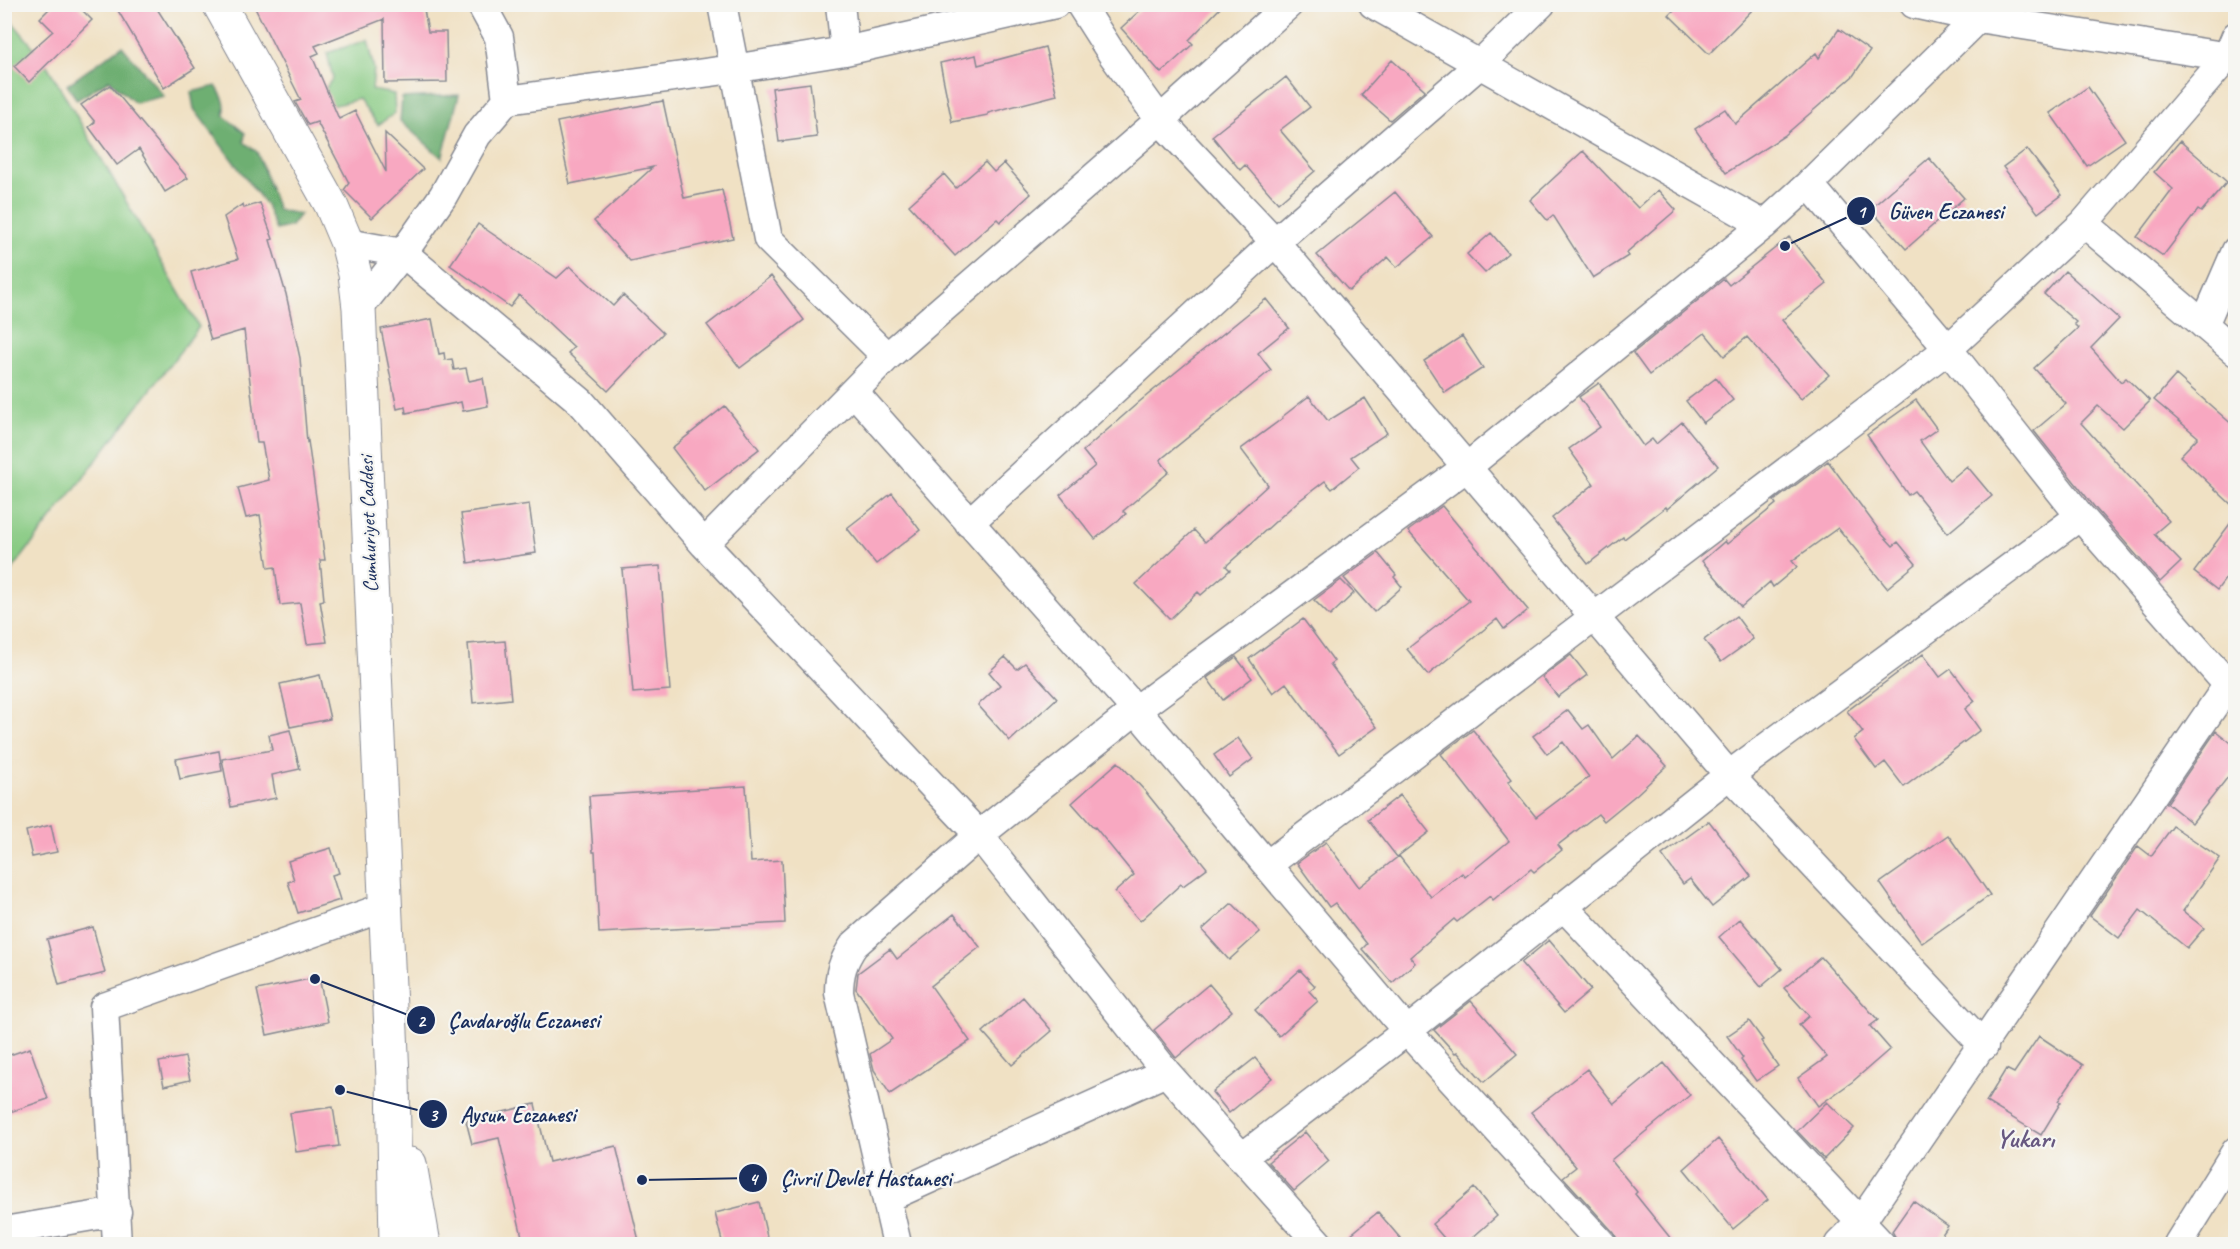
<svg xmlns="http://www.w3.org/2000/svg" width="2240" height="1249" viewBox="0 0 2240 1249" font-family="Caveat,sans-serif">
<rect width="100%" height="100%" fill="#f6f6f2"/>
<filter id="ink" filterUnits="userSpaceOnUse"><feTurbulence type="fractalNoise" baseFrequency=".0167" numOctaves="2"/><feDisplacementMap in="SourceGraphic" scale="12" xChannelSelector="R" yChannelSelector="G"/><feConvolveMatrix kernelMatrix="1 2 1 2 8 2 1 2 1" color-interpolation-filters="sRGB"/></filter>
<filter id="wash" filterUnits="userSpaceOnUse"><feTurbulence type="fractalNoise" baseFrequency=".008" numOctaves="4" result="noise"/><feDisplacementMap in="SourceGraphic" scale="24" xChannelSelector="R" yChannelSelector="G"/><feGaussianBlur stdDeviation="1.35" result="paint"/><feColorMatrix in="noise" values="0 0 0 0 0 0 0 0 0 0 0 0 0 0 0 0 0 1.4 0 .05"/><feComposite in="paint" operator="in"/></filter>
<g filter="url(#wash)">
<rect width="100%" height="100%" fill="#f0e1c4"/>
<path fill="#89cb84" stroke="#527d71" stroke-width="1.5" d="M4,12L44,60L199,327L5,579Z
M367,40L374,69L372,90L394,94L395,113L378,125L359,99L332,106L322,93L333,78L327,53Z"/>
<path fill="#6eaf72" stroke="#446f68" stroke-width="1.5" d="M122,46L164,96L135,103L109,80L77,100L67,85Z
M216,86C223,97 227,103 224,116L245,133L244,142L257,152L278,210L300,214L291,226L276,230L266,205L194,109L191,92Z
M459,95L442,158L400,121L402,98Z"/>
<g id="blocks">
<path fill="#f8a8c1" d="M54,4H76L92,20L29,82L14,66L53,31L40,18Z
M114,4H154L195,68L164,88Z
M253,4H423L428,32H446L447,82L385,83L384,19L315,46L319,53L312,56L339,119L355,111L386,172L385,133L423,169L372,218L344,190L349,183L317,122L308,125L295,102L301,100Z
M1147,4H1224L1189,40L1193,44L1161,73L1121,28Z
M1680,4H1758L1709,54L1669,15Z
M1839,29L1870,51L1853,76L1784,136L1726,173L1695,129L1725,109L1735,124L1816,53L1819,58Z
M1045,47L1057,95L988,113V115L952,122L940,63L976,55L978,65Z
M1392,60L1425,90L1390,120L1361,95Z
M1286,77L1310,107L1280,130L1315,171L1278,203L1245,165L1240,170L1212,136Z
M810,83L817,137L779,142L772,88Z
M110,85L154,138L188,178L165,192L139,149L117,165L89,127L95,122L81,105Z
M2088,87L2125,140L2087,166L2050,113Z
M663,101L684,198L722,190L733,238L630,261L594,221L653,167L570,184L557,122Z
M2180,141L2227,182L2201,212L2198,210L2163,256L2137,237L2173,189L2154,172Z
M2027,149L2062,195L2038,213L2003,167Z
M1583,151L1638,208L1658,190L1676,210L1626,253L1628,256L1593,278L1553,215L1547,220L1530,200Z
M1929,158L1964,198L1906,249L1870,209Z
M985,162L994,172L1004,163L1031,194L1000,222L997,219L955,256L909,205L944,174L956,188Z
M1395,192L1433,237L1397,267L1388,257L1349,291L1317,255Z
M260,203L273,239L270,240L286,294L300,358L307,442L308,441L325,560H320L324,600L320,601L327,642L307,644L300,603L280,605L275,567L268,568L260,515L246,518L238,488L269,480L262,443H257L244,330L211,340L191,272L238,259L224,217L243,204L244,208Z
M478,224L557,278L570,266L613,306L623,295L663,333L608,391L568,353L574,347L519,295L510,307L450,265Z
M1491,233L1508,253L1485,273L1467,254Z
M1789,237L1827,284L1782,320L1829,375L1801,399L1747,337L1724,356L1705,333L1649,375L1633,353L1724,279L1729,285Z
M2065,271L2119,319L2091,348L2121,382L2126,378L2150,401L2123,428L2098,406L2081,423L2169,521L2154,534L2181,562L2160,582L2096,509L2034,431L2066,404L2034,368L2078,328L2074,324L2076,322L2044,294Z
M771,276L804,320L740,368L707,325Z
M1266,299L1289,328L1258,353L1271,370L1160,460L1169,472L1123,511L1126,514L1095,539L1060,495L1095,466L1083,451L1139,402Z
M432,319L439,354L444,353L445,360L452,359L454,370L466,368L469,381L483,378L488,406L463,411L461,402L406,413L405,407L397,409L381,329Z
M1462,336L1483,368L1445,393L1424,361Z
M2176,375L2235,427V508L2180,456L2198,437L2154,400Z
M1716,378L1733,400L1703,423L1686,401Z
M1599,383L1643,446L1652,439L1656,444L1682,422L1718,466L1667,509L1666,507L1624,539L1623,537L1588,564L1552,518L1594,484L1569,449L1600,427L1579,397Z
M1309,396L1328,421L1365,398L1387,433L1351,457L1359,467L1332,489L1325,481L1296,503L1226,566L1230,570L1201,595L1198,592L1170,619L1136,584L1194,530L1205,542L1268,485L1241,449L1283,418L1282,417Z
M1916,400L1937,429L1920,441L1949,481L1967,466L1992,496L1948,533L1914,491L1908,495L1867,435Z
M725,406L759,449L705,491L672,448Z
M1828,461L1881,533L1893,546L1898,542L1916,564L1887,588L1838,528L1792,561L1797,567L1773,587L1770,582L1741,607L1702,561L1725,541L1727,544L1776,504L1774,501Z
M892,493L920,530L876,564L847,528Z
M529,504L536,553L468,563L461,514Z
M1442,506L1528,610L1504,629L1497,619L1428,675L1407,649L1469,601L1408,531Z
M2235,517V566L2217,590L2194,572Z
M1378,553L1396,575L1394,577L1402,587L1374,612L1344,578Z
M660,566L670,690L633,693L622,569Z
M1341,580L1354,593L1330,616L1314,600Z
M1736,616L1753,639L1721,662L1704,640Z
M1303,619L1334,661L1330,664L1377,727L1339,754L1286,683L1273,693L1249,659Z
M505,641L511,699L473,703L468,644Z
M1923,654L1940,677L1951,669L1975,701L1965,709L1980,730L1904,787L1885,762L1876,769L1854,739L1863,732L1847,711Z
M1571,655L1587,675L1558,697L1542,677Z
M1005,657L1017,669L1025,663L1057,698L1010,741L978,705L1000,685L989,672Z
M1236,657L1252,678L1223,700L1207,678Z
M320,675L330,719L290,727L280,684Z
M1568,710L1583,729L1589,725L1613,759L1639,736L1667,766L1637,794L1604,821L1598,814L1558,845L1562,850L1534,872L1531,869L1493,900L1490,896L1457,922L1454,919L1410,957L1415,963L1392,983L1362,949L1367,944L1335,903L1329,907L1297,863L1326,842L1359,887L1399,856L1431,897L1462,873L1465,877L1509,841L1441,754L1473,730L1512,779L1508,782L1536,817L1589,777L1563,742L1547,754L1533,736Z
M290,730L300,769L272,775L276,798L231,807L222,759L272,750L269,735Z
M2216,731L2235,746V768L2192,823L2167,803Z
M1238,738L1253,759L1229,777L1214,755Z
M219,751L222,771L180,779L176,759Z
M1118,762L1145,791L1207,868L1183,886L1181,884L1140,921L1115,892L1134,875L1095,827L1094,828L1072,803Z
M746,786L751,862L782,860L785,923L599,933L595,852H593L589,796Z
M1400,795L1429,832L1397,857L1368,820Z
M1709,821L1751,876L1712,907L1690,879L1683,884L1662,855Z
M51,825L57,852L32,857L26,831Z
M2173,826L2220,858L2183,911L2204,928L2187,948L2140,910L2119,938L2090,916L2138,846L2151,856Z
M1948,835L1990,895L1922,943L1880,883Z
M331,848L339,873L332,875L340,900L298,913L288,882L294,880L288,861Z
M1232,903L1260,932L1229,960L1202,930Z
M954,914L980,947L931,986L970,1041L890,1094L874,1070L870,1054L892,1039L856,989L858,973L890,949L897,959Z
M1740,919L1782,969L1761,987L1719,937Z
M93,927L105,973L59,985L47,939Z
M1549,940L1591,990L1564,1013L1521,963Z
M1821,957L1878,1020L1870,1026L1890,1049L1852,1082L1818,1106L1798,1078L1827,1057L1799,1025L1809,1016L1784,988Z
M1300,970L1315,986L1309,991L1318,1001L1279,1036L1255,1010Z
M319,977L328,1022L267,1035L257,990Z
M1209,984L1232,1011L1176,1058L1154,1030Z
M1023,997L1052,1031L1012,1065L983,1032Z
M1471,1001L1517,1054L1484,1082L1457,1052L1455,1053L1434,1030Z
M1749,1021L1763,1040L1761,1041L1778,1066L1756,1081L1741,1060L1743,1058L1727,1036Z
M2039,1036L2083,1065L2058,1101L2061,1102L2041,1135L1986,1102L2006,1069L2014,1073Z
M30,1048L48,1099L4,1114V1057Z
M185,1057L190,1080L164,1086L159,1062Z
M1255,1058L1272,1078L1229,1113L1212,1092Z
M1664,1063L1690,1095L1611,1160L1637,1192L1635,1194L1676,1245H1620L1614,1233L1563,1177L1576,1167L1531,1112L1587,1069L1614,1104Z
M1827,1102L1854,1128L1824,1159L1797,1131Z
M535,1104L549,1162L616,1146L640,1245H524L499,1138L472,1144L466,1121Z
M333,1107L339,1146L296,1152L290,1113Z
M1305,1132L1329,1161L1294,1191L1268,1162Z
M1718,1139L1768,1200L1733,1229L1684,1169Z
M1474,1188L1497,1216L1464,1245H1450L1432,1224Z
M1913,1201L1948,1226L1935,1245H1897V1240L1892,1231Z
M759,1202L769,1245H723L715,1213Z
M1378,1212L1406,1245H1338Z"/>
</g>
</g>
<g filter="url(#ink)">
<use href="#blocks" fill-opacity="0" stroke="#868891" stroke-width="1.5"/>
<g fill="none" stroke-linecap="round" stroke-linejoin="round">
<defs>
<path id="minor" d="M722,4L768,239L887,357
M840,4L845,51
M1080,4L1112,54L1160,120L1275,242L1729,775L1984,1046
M1373,4L1764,225
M1914,4L1978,18L2236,58
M507,100L733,69L845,51L1055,4
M1809,184L1948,349L2080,516L2228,685L2236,689
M2084,223L2236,352
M347,243L403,253L581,402L704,544L979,835L1166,1072L1319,1244
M359,308L403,253L443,196L477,135L507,100L499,37L481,4
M2204,325L2236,251
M854,392L1136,710L1407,1031L1602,1244
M969,523L1275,242L1480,64L1541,4
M704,544L887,357L1160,120L1289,4
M1267,865L1948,349L2084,223L2227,57L2236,36
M1563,906L1881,1244
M1241,1158L1407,1031L1729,775L2080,516
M887,1198L1166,1072
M4,1231L117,1212
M117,1244L104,1007L385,907
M897,1244L839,993C839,973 843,961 854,945L979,835L1136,710L1467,467L1764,225L1809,184L1978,18L1982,4
M1839,1244L1861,1222L2236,673
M2178,1244L2236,1151"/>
<path id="major" d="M219,4L331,205L347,243L355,274L359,308L393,1077L396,1244
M410,1164L424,1244"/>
</defs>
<use href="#minor" stroke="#868891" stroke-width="31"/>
<use href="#major" stroke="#868891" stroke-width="35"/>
<use href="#minor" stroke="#fff" stroke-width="28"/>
<use href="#major" stroke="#fff" stroke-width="33"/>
</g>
</g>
<g text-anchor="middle" stroke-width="4.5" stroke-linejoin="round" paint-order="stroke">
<g font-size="21" fill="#1b2f5e" stroke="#f6f6f2">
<text transform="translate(368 524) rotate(-92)" y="7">Cumhuriyet Caddesi</text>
</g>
<g font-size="27" font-weight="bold" fill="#685981" stroke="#f6f6f2">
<text x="2025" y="1147">Yukarı</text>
</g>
</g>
<path fill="none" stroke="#1b2f5e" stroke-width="2" d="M1785 246L1861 211M315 979L421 1020M340 1090L433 1114M642 1180L753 1178"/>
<g fill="#1b2f5e" stroke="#f6f6f2" stroke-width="2">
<circle cx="1785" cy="246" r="6"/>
<circle cx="315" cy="979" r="6"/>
<circle cx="340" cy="1090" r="6"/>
<circle cx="642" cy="1180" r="6"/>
<circle cx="1861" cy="211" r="15"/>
<circle cx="421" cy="1020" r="15"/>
<circle cx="433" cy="1114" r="15"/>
<circle cx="753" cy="1178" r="15"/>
</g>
<g font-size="18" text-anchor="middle" font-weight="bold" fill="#fff">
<text x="1861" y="218">1</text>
<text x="421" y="1027">2</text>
<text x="433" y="1121">3</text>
<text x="753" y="1185">4</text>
</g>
<g font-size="22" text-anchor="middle" font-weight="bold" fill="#1b2f5e" stroke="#f6f6f2" stroke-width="4.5" stroke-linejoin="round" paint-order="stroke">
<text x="1946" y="219">Güven Eczanesi</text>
<text x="524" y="1028">Çavdaroğlu Eczanesi</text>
<text x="518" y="1122">Aysun Eczanesi</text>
<text x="866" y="1186">Çivril Devlet Hastanesi</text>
</g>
<rect width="2240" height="1249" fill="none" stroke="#f6f6f2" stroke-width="24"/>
</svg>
